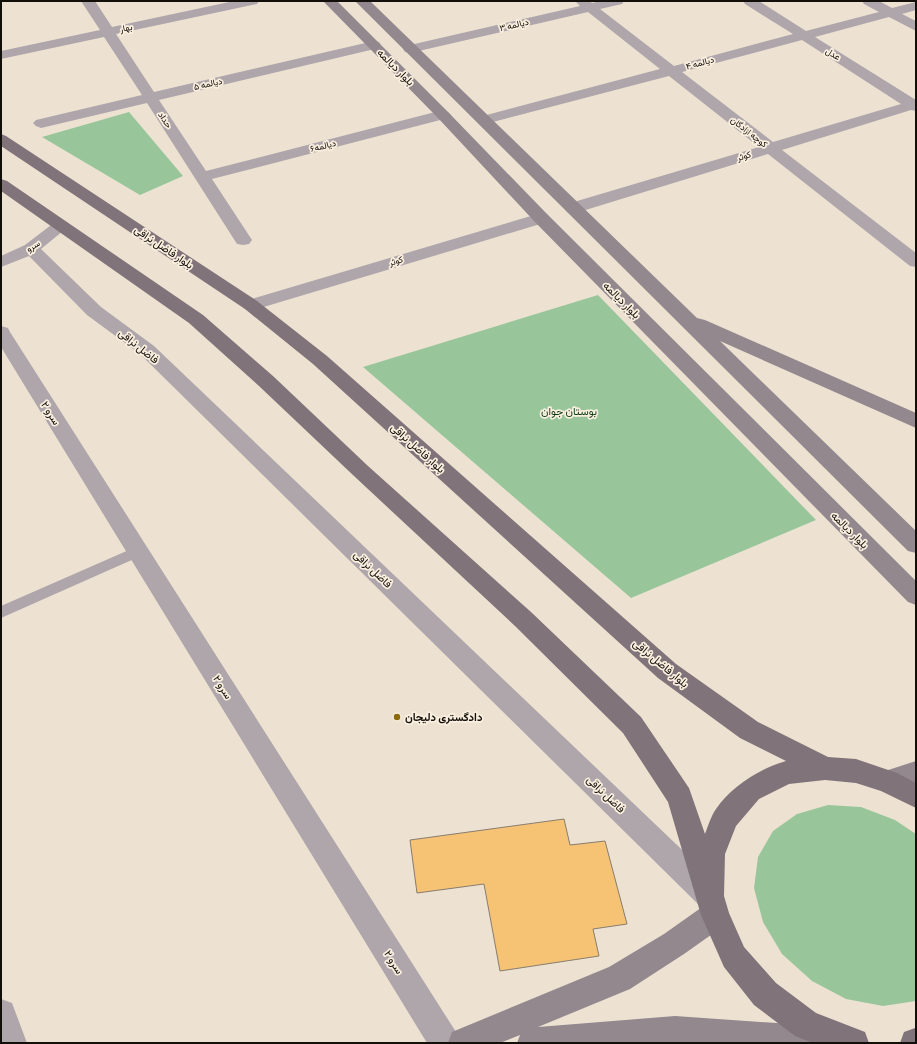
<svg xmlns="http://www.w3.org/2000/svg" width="917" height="1044" viewBox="0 0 917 1044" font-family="Manrope,Vazirmatn,sans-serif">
<rect width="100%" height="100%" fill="#ede2d2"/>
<path fill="#98c69a" d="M129,112L183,176L140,195L42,137Z
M598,295L816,520L631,598L363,367Z
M828,805L861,807L895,820L916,834V1001L883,1006L846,999L812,981L782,954L763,922L754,888L758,857L773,831L797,814Z"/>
<path fill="#f6c274" stroke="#877d6f" d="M564,819L570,845L605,841L627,924L593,929L599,956L500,971L484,884L417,893L410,840Z"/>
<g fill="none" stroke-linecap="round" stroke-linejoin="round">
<path fill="#aea6aa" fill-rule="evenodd" d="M138,546L143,547L145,551L143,555L1,618V606Z"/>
<path fill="#aea6aa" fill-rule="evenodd" d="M81,1H95L112,27L234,1H259L257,4L252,5L116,34L154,92L374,41L379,42L381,45L379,48L159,100L206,171L443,110L448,112L451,115L448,118L212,179L252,240L249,244L243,245L237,244L147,103L41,128L36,126L33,123L36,120L142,95L104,37L1,59V51L100,30Z
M575,1H590L592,3L600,1H624L622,4L600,9L674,66L793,34L745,4L743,1H759L806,31L879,12L864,4L862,1H879L892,8L916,2V10L902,14L916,21V31L889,17L815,37L916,100V111L911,110L782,150L916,253V267L910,266L768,154L579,212L573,213L567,212L565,208L567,204L759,147L669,76L489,123L484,125L479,123L476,120L479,117L660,69L588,12L410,53L405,52L403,49L405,46L410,45L580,6ZM802,40L901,104L773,142L682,72Z
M541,213L547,214L549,218L547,222L257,309L251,311L245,309L242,305L245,301Z
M61,221L67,222L69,226L41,249L101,307L154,346L720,886L724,896L720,906L710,910L700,906L140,354L87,315L29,256L1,267V256L25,245L55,222Z
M1,326L8,328L10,332L456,1032L460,1043H427L1,347Z
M1,999L12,1003L27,1043H1Z"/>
<path fill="#93888e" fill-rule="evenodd" d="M323,1H337L448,112L547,214L916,581V605L908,602L535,222L438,118Z
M355,1H370L697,318L705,320L916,413V428L720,341L916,531V553L908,551Z
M916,761V785L888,793L879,789L875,781L879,773Z
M715,901L725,905L729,915L725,925L684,954L630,989L538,1027L675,1016L834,1027L845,1031L849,1043H517L520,1035L500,1043H448L452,1032L609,967L664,934L705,905Z"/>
<path fill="#80737a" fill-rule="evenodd" d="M1,134L6,136L257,301L327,356L676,664L758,722L828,757L856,759L897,773L916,783V808L881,791L856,783L825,780L789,784L759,799L736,826L725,854L724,896L729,913L744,947L776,983L816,1013L865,1032L869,1043H813L795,1036L754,1005L724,967L701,915L668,802L623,733L515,626L354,476L259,386L189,323L1,191V179L7,181L203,315L273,376L368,466L531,612L641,717L689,788L705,834C708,826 711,816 716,809C732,786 759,769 786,761L740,738L658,678L313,364L245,309L1,146Z
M915,1028L916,1043H900L904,1032Z"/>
</g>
<circle fill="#8d6a0c" stroke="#faefdf" stroke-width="1.5" cx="397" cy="717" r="4"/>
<g text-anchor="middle" stroke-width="3.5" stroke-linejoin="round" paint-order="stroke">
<g font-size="9" fill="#120e09" stroke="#faefdf">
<text transform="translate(514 25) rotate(-13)" y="3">دیالمه ۳</text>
<text transform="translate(126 28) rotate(-12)" y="3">بهار</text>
<text transform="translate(833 54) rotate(32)" y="3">عدل</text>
<text transform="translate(700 63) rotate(-15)" y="3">دیالمه ۴</text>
<text transform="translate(208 84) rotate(-13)" y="3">دیالمه ۵</text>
<text transform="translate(165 120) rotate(57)" y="3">حداد</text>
<text transform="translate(749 132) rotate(38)" y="3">کوچه ازادگان</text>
<text transform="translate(323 146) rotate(-14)" y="3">دیالمه۶</text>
<text transform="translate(744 156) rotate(-17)" y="3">کوثر</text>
<text transform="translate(33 246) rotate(-32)" y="3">سرو</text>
<text transform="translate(396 261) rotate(-17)" y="3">کوثر</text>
</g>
<g font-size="11" fill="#120e09" stroke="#faefdf">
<text transform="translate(396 67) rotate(45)" y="4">بلوار دیالمه</text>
<text transform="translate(164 247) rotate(34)" y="4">بلوار فاضل نراقی</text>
<text transform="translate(622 300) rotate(45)" y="4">بلوار دیالمه</text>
<text transform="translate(139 346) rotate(39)" y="4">فاضل نراقی</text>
<text transform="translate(51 413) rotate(58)" y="4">سرو ۲</text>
<text transform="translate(418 448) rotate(42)" y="4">بلوار فاضل نراقی</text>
<text transform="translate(850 530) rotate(45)" y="4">بلوار دیالمه</text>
<text transform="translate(373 569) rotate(44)" y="4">فاضل نراقی</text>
<text transform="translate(661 663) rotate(40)" y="4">بلوار فاضل نراقی</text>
<text transform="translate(223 687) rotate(58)" y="4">سرو ۲</text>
<text transform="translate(606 794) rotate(44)" y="4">فاضل نراقی</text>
<text transform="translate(394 962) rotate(58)" y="4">سرو ۲</text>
</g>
<g font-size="11" fill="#093b12" stroke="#faefdf">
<text x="569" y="415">بوستان جوان</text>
</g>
<g font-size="11" font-weight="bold" fill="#120e09" stroke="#faefdf" text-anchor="start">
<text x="405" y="721">دادگستری دلیجان</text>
</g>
</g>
<rect width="917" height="1044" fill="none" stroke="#120e09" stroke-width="4"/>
</svg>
